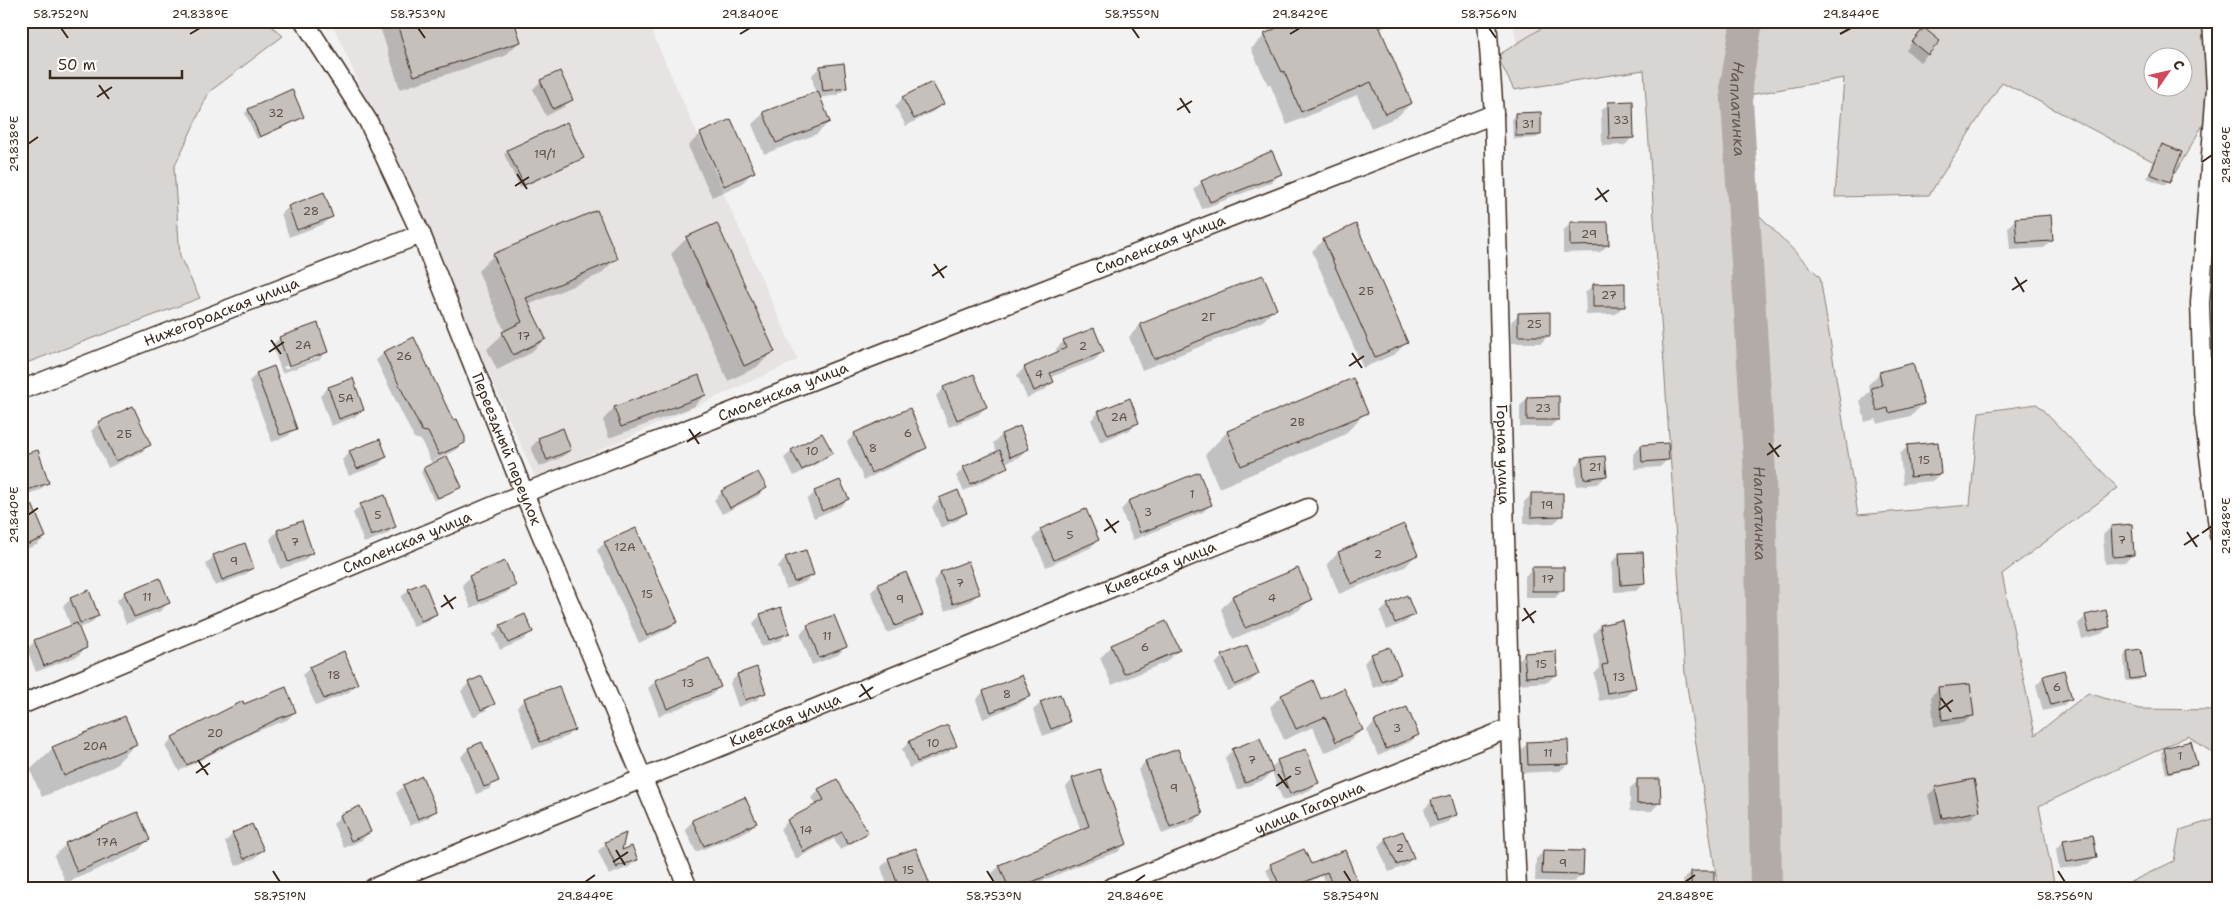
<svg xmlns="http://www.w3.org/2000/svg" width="2240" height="909" viewBox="0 0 2240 909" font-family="'Shantell Sans',sans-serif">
<rect width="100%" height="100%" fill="#f3f2f2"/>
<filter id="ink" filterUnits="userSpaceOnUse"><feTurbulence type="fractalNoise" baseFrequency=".02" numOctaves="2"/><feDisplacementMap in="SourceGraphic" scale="10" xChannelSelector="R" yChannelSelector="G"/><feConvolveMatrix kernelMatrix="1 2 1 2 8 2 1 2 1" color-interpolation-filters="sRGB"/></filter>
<g filter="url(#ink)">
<path fill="#e6e3e2" d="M331,21H647L798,360L536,479Z
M1513,21H1593L1521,71Z"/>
<path fill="#d8d5d2" stroke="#8a8078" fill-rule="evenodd" d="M21,21H266L283,36L209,92L174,168L180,257L200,298L21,365Z
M1553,21H2219L2218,99L2175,173L2002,82L1929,195L1835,197L1844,78L1749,95L1753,209L1820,277L1858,515L1970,505L1979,412L2037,404L2118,488L2002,574L2035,735L2088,693L2139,709L2219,710V751L2214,754L2188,736L2039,806L2055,888H1718L1685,673L1644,70L1514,90L1497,56ZM2152,58H2182V88H2152Z
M2219,818V888H2118L2174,861L2180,830Z"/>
<path fill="#0003" fill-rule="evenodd" d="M390,21H513L519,42L505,56L400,89L381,30Z
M1294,21H1389L1380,30L1411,103L1397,117L1371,128L1357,95L1287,125L1270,84L1268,85L1251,49L1265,35Z
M1916,37L1928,54L1920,62L1906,50Z
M820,67L846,88L838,95L819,98L829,122L817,134L764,154L752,124L764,113L815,93L812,75Z
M541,81L571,99L564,107L546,116L533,89Z
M903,98L942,104L934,111L906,126L895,106Z
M1609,103L1633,137L1625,145L1602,146L1601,111Z
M248,110L303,116L299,120L257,139L245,113Z
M1516,114L1540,135L1536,138L1513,139L1512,118Z
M730,121L753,172L741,184L712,197L688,146L700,134Z
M2162,146L2168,181L2165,185L2147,178L2158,149Z
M508,151L582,157L579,161L520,188L504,154Z
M1280,174L1272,182L1202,209L1194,189L1202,182Z
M289,207L332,216L324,224L289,237L281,214Z
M2016,219L2052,240L2044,248L2010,250L2008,227Z
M1570,224L1608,245L1600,252L1563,253V231Z
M687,238L773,352L757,367L728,381L671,254Z
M1324,240L1407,342L1395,354L1363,368L1312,251Z
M494,255L616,258L601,274L528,305L545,339L529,354L497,370L487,349L505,332L478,271Z
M1262,276L1275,309L1263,321L1142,370L1129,337L1140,325Z
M1593,285L1623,306L1616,314L1586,315L1585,293Z
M1519,314L1549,335L1541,343H1511V322Z
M280,338L326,352L319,360L282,373L272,345ZM319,354V357L284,369L283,367Z
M1064,341L1102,352L1095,360L1051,377L1053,382L1045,390L1027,398L1017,375L1024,368L1057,353L1056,349Z
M384,353L453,422L464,442L456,450L431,462L421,440L414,438L376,360Z
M1880,373L1923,404L1911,416L1877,424L1876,419L1865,422L1860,401L1870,391L1868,385Z
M257,374L295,428L288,436L272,442L249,381Z
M698,377L705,395L693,407L609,438L603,420L614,408Z
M352,380L363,409L355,417L331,426L320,396L328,388Z
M944,388L986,407L978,415L949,427L936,396Z
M1528,398L1558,419L1550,427H1520V406Z
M132,408L149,445L142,452L108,468L91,431L99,423Z
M1099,412L1138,423L1130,430L1100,442L1091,420Z
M1366,412L1344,435L1219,488L1205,455L1227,432Z
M1019,428L1028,449L1020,457L1005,463L1006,466L998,474L964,491L956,476L964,468L997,452L993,443L1001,436Z
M855,434L925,448L917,455L864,480L847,442Z
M539,439L570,450L562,457L539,467L531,447Z
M1641,446L1668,459L1660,467L1635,469L1633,454Z
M1908,446L1940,474L1932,481L1903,484L1900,454Z
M792,451L832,453L824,460L794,476L784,458Z
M350,452L386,457L378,465L349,476L342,460Z
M21,457L48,482L40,490L21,496Z
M1583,459L1606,476L1598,484L1576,486L1575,467Z
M424,469L461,487L434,501L421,472Z
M840,481L847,499L840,507L814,518L807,500L814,493Z
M765,488L758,496L722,514L714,500L722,492Z
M1532,494L1562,516L1554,523L1524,524V502Z
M939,499L966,513L958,520L941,528L932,507Z
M1128,502L1210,505L1203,512L1133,540L1121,510Z
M361,505L395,526L387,534L364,543L353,513Z
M21,509L45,537L37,545L21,551Z
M301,523L312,553L304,561L280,569L270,539L277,531Z
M2111,527L2133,555L2125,562L2105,564L2103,535Z
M1041,530L1098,540L1090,548L1046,567L1033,538Z
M605,543L677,622L669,629L639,643L597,550Z
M1338,553L1416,555L1405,567L1339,594L1327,564Z
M1620,554L1644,583L1636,591L1614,592L1612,562Z
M214,556L253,567L245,575L215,586L206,564Z
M786,558L813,575L805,582L786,589L778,566Z
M1533,569L1563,590L1555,598H1525V576Z
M941,573L979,593L971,601L945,611L933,581Z
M470,577L514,586L506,593L471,608L462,585Z
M878,585L922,615L914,623L887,633L871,592Z
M409,590L436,614L428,621L413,627L401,597Z
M125,593L168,603L161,611L126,624L117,600Z
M1232,597L1310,600L1298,611L1233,639L1221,609Z
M71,599L98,616L90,624L78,628L85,648L78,656L36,672L27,649L35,641L71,627L63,606Z
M1388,605L1414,614L1406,622L1387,630L1380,612Z
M761,615L788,632L781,640L761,647L753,623Z
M2086,616L2109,627L2101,634L2082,639L2078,624Z
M501,626L531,632L523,640L500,650L493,634Z
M808,626L845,647L838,655L812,665L800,634Z
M1600,626L1634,688L1626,696L1599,701L1594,674L1600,668L1593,634Z
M1112,646L1178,650L1166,662L1112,685L1100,658Z
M1390,648L1399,674L1391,682L1373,688L1364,663L1371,655Z
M2127,652L2143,676L2140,680L2126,681L2124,656Z
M1525,654L1556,674L1548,682L1518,684L1517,662Z
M1223,656L1258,674L1250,682L1227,691L1215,664Z
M310,668L357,684L349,692L316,706L302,675Z
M757,669L765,692L757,700L738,707L730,683L737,675Z
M1021,677L1029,696L1021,703L983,719L976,700L983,692Z
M2043,677L2070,698L2063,706L2043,711L2036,685Z
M656,681L719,687L712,695L659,716L648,688Z
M469,683L493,703L485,711L473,717L461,691Z
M1939,688L1972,716L1964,723L1934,727L1931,696Z
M1281,696L1320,701L1361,730L1349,742L1324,753L1313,727L1284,740L1270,707Z
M525,699L573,730L566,737L533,749L517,707Z
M1041,703L1069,721L1061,729L1043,736L1033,710Z
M244,706L295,712L287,720L255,732L179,771L165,746L173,738Z
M1375,722L1418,735L1410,742L1378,756L1367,730Z
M910,742L955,745L948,753L909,768L902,749Z
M1528,743L1568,764L1560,771L1521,773L1520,751Z
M136,744L113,767L42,797L30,770L53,748Z
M482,744L497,781L489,789L476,794L461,757L468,749Z
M2164,749L2195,765L2192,768L2166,774L2161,752Z
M1177,750L1202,814L1194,822L1162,834L1138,770L1145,762Z
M1233,750L1270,769L1278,761L1317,783L1310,790L1283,801L1272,772L1264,780L1237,790L1225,758Z
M1073,779L1125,844L1118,852L1080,865L1026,888H998L992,873L1000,866L1081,831L1066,787Z
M1638,781L1659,803L1652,811H1630V788Z
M404,786L436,810L428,818L410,826L396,793Z
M1936,788L1979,810L1971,818L1935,825L1928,795Z
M819,790L866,832L858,840L840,850L834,839L796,859L780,829L788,821L816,806L811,798Z
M1432,801L1455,815L1448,822L1429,828L1424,809Z
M359,808L370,832L362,840L344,848L333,824L340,816Z
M693,821L755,823L748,831L696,852L685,829Z
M233,834L262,850L255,858L236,866L225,842Z
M1386,839L1412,858L1405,866L1389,872L1378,847Z
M148,840L137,852L66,883L54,856L66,844Z
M2064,841L2095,857L2088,865L2059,869L2056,849Z
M606,844L620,852L637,859L629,867L609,875L598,851Z
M915,849L921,888H888L881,867L888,860Z
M1543,852L1582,875L1574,882L1535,881L1536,859Z
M1271,865L1310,866L1347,876L1326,885L1322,876L1296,888H1274L1266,870Z
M1691,872L1713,888H1684L1683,880Z
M972,884L973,888H962Z"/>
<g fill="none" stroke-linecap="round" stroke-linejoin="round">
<path stroke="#b2aba7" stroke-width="32" id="s1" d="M1747,21L1736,85L1760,474L1766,888"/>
</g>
<path fill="#c6c0bd" stroke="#3b2a1e" d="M396,21H514L521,42L414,76Z
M1291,21H1377L1412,103L1385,114L1371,82L1301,112L1284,71L1282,72L1264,34Z
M1924,28L1940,41L1928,55L1912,42Z
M844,63L847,88L823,91L820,66Z
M560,71L573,100L553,109L540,80Z
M932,82L944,104L914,119L902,97Z
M292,89L304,117L260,137L248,109Z
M818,91L830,122L776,143L763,112Z
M1633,101L1634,138L1609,139L1608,102Z
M1541,112V135L1516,136L1515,113Z
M731,119L755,172L724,186L700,133Z
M567,122L584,158L524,185L507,150Z
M2162,144L2182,152L2170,182L2150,174Z
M1272,151L1282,174L1210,202L1201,181Z
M324,192L333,217L297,230L288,206Z
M597,210L618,259L526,298L546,339L513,355L502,332L522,322L493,254Z
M2051,215L2053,241L2017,243L2015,218Z
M1570,222H1608L1609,245L1570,246Z
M717,223L775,352L744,366L686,237Z
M1356,224L1408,343L1375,357L1323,239Z
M1263,275L1277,309L1154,359L1140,324Z
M1625,283V307H1593V284Z
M1550,312V336H1518V313Z
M318,323L328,352L289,366L279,337Z
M1094,328L1104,352L1050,373L1054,382L1034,391L1024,367L1066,348L1063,340Z
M414,337L453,420L457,419L465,437V443L439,455L428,432L422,431L383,352Z
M1913,363L1924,404L1889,413L1888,408L1877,411L1871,388L1882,385L1879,372Z
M274,366L297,429L280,435L256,373Z
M974,374L987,407L957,420L943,387Z
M699,375L706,395L621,427L614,407Z
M353,378L364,410L339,419L328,387Z
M1353,378L1368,413L1241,466L1227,431Z
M1559,396V420H1527V397Z
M1130,398L1139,423L1108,435L1098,411Z
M133,406L151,445L116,461L98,422Z
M910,408L927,448L871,473L854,433Z
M1020,426L1029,449L1010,457L1001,434Z
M563,428L571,450L547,460L538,438Z
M822,433L833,453L802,470L791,450Z
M380,439L387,457L357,469L349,451Z
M1938,442L1941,474L1910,477L1907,445Z
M1668,443L1669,460L1642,462L1641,445Z
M38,450L49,483L21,492V455Z
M1000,450L1008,467L971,484L963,467Z
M447,456L462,487L438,498L423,468Z
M1605,456L1607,476L1584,479L1582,458Z
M758,472L767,488L730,508L721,491Z
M1199,472L1212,505L1140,533L1128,501Z
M840,480L849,499L822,511L814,491Z
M958,490L967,513L948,521L939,498Z
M1531,493H1563V516L1531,517Z
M385,495L396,527L371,536L360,504Z
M32,504L46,537L21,547V508Z
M1086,509L1099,540L1054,560L1040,529Z
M302,521L313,553L288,562L277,530Z
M1404,524L1418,555L1351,584L1338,552Z
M2132,524L2134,555L2113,557L2111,526Z
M636,528L678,622L647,636L604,542Z
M245,543L254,568L222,580L213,555Z
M806,550L814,575L794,582L785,557Z
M1643,552L1645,583L1621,585L1619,553Z
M505,561L516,586L479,601L469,576Z
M968,561L980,594L953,604L940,572Z
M1532,567H1564V591H1532Z
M1298,568L1312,600L1245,628L1232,596Z
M906,572L923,615L895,626L878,584Z
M160,578L170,603L134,617L124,592Z
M424,582L437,614L421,621L408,589Z
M89,590L99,616L80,623L70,598Z
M1407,595L1415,615L1395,623L1387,604Z
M781,607L790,633L769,640L760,614Z
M2106,610L2110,627L2089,632L2085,615Z
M525,614L533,632L508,643L500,625Z
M834,615L847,647L819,658L807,625Z
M1622,620L1636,688L1607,693L1602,665L1608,664L1600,625Z
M1166,621L1180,650L1124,674L1111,645Z
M77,623L87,648L44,666L34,640Z
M1247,645L1259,674L1235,685L1222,655Z
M1390,647L1401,674L1381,681L1371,654Z
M2141,649L2145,677L2130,679L2127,651Z
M344,651L358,684L324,699L309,667Z
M1556,651L1557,675L1526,677L1524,653Z
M709,658L721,687L667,709L655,680Z
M757,667L766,693L745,700L737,674Z
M2064,670L2072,699L2051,705L2043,676Z
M1022,675L1031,696L991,712L983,691Z
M482,676L495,704L481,710L468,682Z
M1313,680L1321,699L1344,688L1363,730L1336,742L1325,717L1296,729L1281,695Z
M1970,684L1974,716L1942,720L1938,687Z
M559,686L575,730L540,742L524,698Z
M286,687L296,712L277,719L187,765L172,737L243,701L244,704Z
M1060,694L1070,722L1051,729L1040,702Z
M1407,707L1419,735L1386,749L1374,721Z
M125,716L137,744L64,776L52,747Z
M948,725L957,746L917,762L909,741Z
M1260,738L1273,772L1245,783L1232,749Z
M1568,740L1569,764L1528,765L1527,742Z
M2191,741L2197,765L2169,772L2164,748Z
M482,742L499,781L484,787L468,748Z
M1178,749L1203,814L1170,827L1145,761Z
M1306,749L1319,783L1290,794L1277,760Z
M1100,769L1127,844L1089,858L1018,888H1009L999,865L1089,826L1072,778Z
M422,776L437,811L418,819L403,785Z
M837,779L868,833L848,844L842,832L804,852L787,820L824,800L818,789Z
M1637,779H1660L1661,803L1637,804Z
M1974,779L1980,811L1942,818L1935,787Z
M1451,795L1457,815L1437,821L1431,800Z
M745,797L757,823L704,846L692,820Z
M360,806L371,832L351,841L340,815Z
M138,812L150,840L77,872L65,843Z
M252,824L264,850L244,859L232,833Z
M1403,831L1414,858L1397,865L1385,838Z
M626,833L622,850L632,846L638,860L618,866L617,868L605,842Z
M2093,835L2097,857L2067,862L2063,840Z
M916,848L931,888H899L888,858Z
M1304,849L1311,864L1345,850L1360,888H1334L1327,872L1292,888H1281L1270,864Z
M1543,850L1584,851L1583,875L1542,874Z
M1691,871H1714V888H1691Z"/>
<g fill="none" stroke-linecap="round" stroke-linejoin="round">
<defs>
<g id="minor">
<path id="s2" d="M304,21L368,121L421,234L524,493L688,888"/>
<path id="s3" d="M1487,21L1494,114L1510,728L1517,888"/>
<path d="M2212,21L2216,88L2200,303L2204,415L2219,535"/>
<path id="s4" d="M21,390L421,234"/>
<path id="s5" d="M21,705L524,493L1494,114"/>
<path id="s6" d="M373,888L1308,508"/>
<path id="s7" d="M1110,888L1510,728"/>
</g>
</defs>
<use href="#minor" stroke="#3b2a1e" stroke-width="21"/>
<use href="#minor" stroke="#fff" stroke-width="18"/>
</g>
</g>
<path fill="none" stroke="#3b2a1e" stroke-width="2" d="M61,28L68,38M418,28L425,38M1132,28L1139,38M1489,28L1496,38M190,34L200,28M740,34L750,28M1290,34L1300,28M1840,34L1851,28M99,85L109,99M97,97L112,87M1180,98L1190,113M1177,110L1192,101M28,144L38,137M2202,162L2212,155M517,174L527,189M515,186L529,177M1597,188L1607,202M1595,200L1609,190M934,264L944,278M932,276L947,266M2015,277L2024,292M2012,290L2027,280M271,340L281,354M269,352L284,342M1352,353L1362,368M1349,366L1364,356M689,429L699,444M687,442L701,432M1769,443L1779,457M1767,455L1781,445M28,515L38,508M1106,519L1116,533M1104,531L1119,521M2187,532L2197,547M2202,533L2212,526M2184,545L2199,535M444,595L453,609M441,607L456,597M1524,608L1534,623M1522,621L1536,611M861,684L871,699M859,697L873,687M1941,698L1951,712M1939,710L1953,700M198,760L208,775M196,773L210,763M1278,774L1288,788M1276,786L1291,776M616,850L625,865M613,862L628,852M273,871L280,882M987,871L994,882M1344,871L1351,882M2058,871L2065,882M585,882L595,875M1135,882L1145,875M1685,882L1695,875"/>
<g text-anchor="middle" stroke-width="4.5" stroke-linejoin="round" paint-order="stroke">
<g font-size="12" fill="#5e5046">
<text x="276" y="117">32</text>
<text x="1621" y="124">33</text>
<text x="1528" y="128">31</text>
<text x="545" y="158">19/1</text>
<text x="311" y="215">28</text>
<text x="1589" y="238">29</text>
<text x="1366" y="295">2Б</text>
<text x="1609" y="299">27</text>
<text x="1208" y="321">2Г</text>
<text x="1534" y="328">25</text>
<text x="524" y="340">17</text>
<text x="303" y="349">2А</text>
<text x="1083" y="350">2</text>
<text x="404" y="360">26</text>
<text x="1039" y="378">4</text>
<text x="346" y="402">5А</text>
<text x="1543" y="412">23</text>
<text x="1119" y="421">2А</text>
<text x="1297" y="426">2В</text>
<text x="908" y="437">6</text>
<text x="124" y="438">2Б</text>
<text x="873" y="452">8</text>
<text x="812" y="455">10</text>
<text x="1924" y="464">15</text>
<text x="1595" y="471">21</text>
<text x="1192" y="498">1</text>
<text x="1547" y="509">19</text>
<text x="1148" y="516">3</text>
<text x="378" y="519">5</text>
<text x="1070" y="539">5</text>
<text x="2122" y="544">7</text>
<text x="295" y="546">7</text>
<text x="625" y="551">12А</text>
<text x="1378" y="558">2</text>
<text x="234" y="565">9</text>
<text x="1548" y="583">17</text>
<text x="960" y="587">7</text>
<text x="647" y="598">15</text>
<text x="147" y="601">11</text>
<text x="1272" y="602">4</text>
<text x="900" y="603">9</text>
<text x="827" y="640">11</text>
<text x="1145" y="651">6</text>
<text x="1541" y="668">15</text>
<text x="334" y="679">18</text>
<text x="1619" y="681">13</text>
<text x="688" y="687">13</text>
<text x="2057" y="691">6</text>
<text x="1007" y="698">8</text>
<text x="1397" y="732">3</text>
<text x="215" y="737">20</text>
<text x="933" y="747">10</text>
<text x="95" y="750">20А</text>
<text x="1548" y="757">11</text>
<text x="2180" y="760">1</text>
<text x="1252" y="764">7</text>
<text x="1298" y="775">5</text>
<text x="1174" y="792">9</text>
<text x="806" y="834">14</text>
<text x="107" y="846">17А</text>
<text x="1400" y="852">2</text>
<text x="1563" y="867">9</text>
<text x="908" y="874">15</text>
</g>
<g font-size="15" fill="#3b2a1e" stroke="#fff">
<text dy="5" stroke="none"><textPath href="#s5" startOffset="1229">Смоленская улица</textPath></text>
<text dy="5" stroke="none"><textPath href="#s4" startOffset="215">Нижегородская улица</textPath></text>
<text dy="5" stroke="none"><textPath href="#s5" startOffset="824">Смоленская улица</textPath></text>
<text dy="5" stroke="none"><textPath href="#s2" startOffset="475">Переездный переулок</textPath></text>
<text dy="5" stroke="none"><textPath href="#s3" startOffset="434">Горная улица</textPath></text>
<text dy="5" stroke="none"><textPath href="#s5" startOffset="419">Смоленская улица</textPath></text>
<text dy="5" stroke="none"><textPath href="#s6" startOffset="850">Киевская улица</textPath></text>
<text dy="5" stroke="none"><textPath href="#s6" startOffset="445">Киевская улица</textPath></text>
<text dy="5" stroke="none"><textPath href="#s7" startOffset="215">улица Гагарина</textPath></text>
</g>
<g font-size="16" font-style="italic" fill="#65574e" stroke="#fff">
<text dy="6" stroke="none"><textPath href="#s1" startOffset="89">Наплатинка</textPath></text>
<text dy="6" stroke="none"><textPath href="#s1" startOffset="494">Наплатинка</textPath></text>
</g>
</g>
<rect width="2240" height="909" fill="none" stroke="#fff" stroke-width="55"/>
<g transform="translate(2168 72) rotate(56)"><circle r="24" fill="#ffffff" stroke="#b1aaa5"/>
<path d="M0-4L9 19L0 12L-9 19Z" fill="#d1495b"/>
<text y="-8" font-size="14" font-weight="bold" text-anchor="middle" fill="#3b2a1e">С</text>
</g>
<path d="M50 70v8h132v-8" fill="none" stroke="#3b2a1e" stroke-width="2.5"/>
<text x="58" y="70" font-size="15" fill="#3b2a1e" stroke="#ffffff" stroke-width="4" paint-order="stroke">50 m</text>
<rect x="28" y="28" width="2184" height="854" fill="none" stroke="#3b2a1e" stroke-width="2"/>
<g font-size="12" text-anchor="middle" fill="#3b2a1e">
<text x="61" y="18">58.752°N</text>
<text x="200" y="18">29.838°E</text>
<text x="418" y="18">58.753°N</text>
<text x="750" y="18">29.840°E</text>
<text x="1132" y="18">58.755°N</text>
<text x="1300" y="18">29.842°E</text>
<text x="1489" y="18">58.756°N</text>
<text x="1851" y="18">29.844°E</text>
<text transform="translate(14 144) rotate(-90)" y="4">29.838°E</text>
<text transform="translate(2226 155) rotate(-90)" y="4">29.846°E</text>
<text transform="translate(14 515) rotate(-90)" y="4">29.840°E</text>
<text transform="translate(2226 526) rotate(-90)" y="4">29.848°E</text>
<text x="280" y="900">58.751°N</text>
<text x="585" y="900">29.844°E</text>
<text x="994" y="900">58.753°N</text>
<text x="1135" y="900">29.846°E</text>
<text x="1351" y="900">58.754°N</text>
<text x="1685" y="900">29.848°E</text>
<text x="2065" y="900">58.756°N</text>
</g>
</svg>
